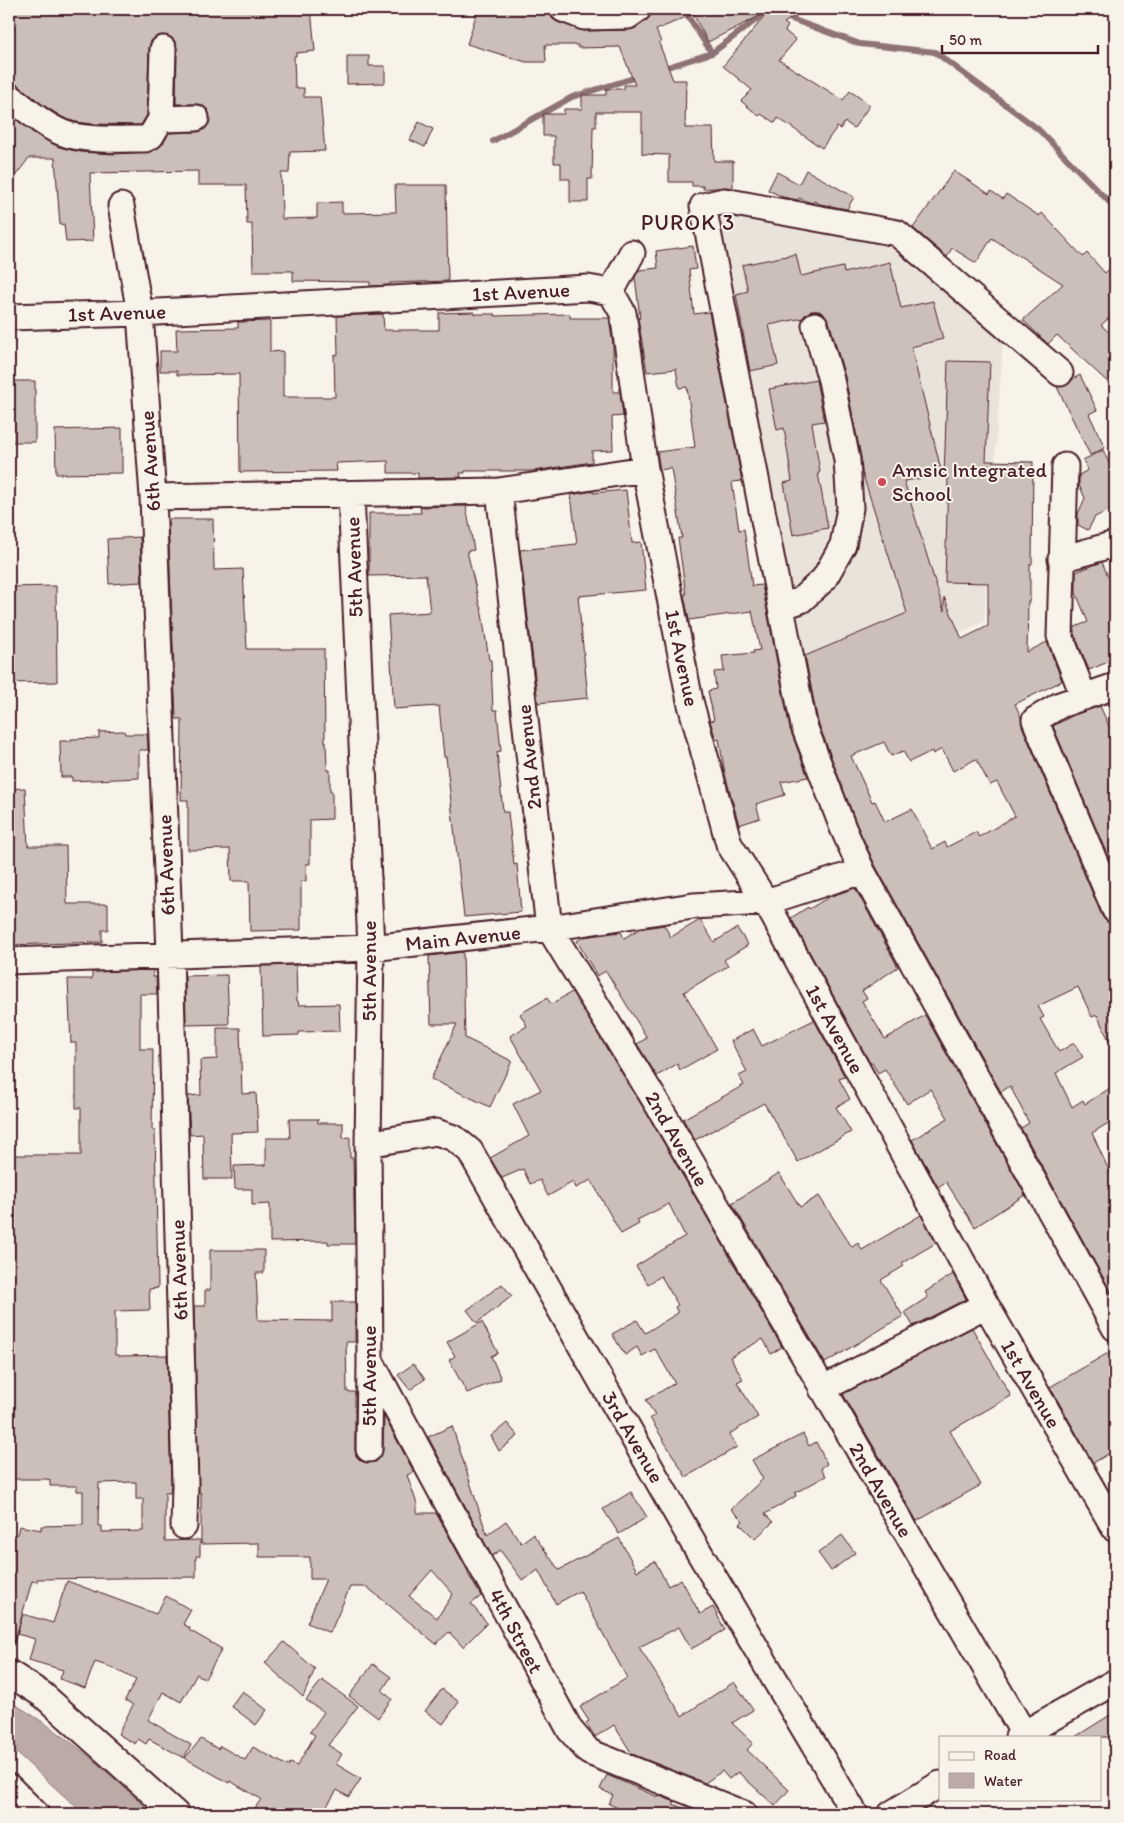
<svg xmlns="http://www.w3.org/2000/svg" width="1124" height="1823" viewBox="0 0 1124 1823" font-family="Itim,sans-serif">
<rect width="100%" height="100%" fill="#f7f3e8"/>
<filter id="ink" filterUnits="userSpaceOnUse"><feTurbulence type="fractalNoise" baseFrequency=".02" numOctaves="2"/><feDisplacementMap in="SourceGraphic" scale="10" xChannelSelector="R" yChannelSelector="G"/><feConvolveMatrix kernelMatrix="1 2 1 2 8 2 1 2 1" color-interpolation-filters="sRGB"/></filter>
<g filter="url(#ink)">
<path fill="#eae3da" d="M716,208L902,244L1003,341L984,622L813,694Z"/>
<path fill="#bcaaa7" stroke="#8e7275" d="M9,1701C62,1731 109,1771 152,1814H84L9,1746Z"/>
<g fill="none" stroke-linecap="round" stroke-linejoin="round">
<path stroke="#8e7275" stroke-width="6" d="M683,9L712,53
M783,16L860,44L935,52L1038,129L1115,208
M661,69L712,53L769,10L772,11
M493,141L572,97L640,76"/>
</g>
<path fill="#ccbfb9" stroke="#4a1f2b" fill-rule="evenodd" d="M9,9H311L315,51L296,53V56H294L295,88H304V97H320L325,151L290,152L289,173H281L282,219L317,218V203L342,202V213L396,212L395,185H446L448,281L390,283V285L370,286V282L293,281V271H253L252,224H247L246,185H198V171L90,173L93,241L66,242L64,224L60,225L55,158H29L9,184V114L34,133L59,147L80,152L114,154L151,152L163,144L169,133L196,132L203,130L209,124L210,117L208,110L202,105L196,104H176L177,49L176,43L171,37L163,35L157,36L151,41L149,48L147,115L141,125L93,124L75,122L62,117L43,105L18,85L9,82Z
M478,9H549L552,18L557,22L584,31L628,30L636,28L647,20L651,15L652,9H806L784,23L788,26L785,31L796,40L779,60L843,100L850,91L870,105L854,128L845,122L840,129L837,127L822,148L778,118L775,123L761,114L759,116L741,101L752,90L723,66L769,11L708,42L693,14L656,30L661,42L659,43L673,80H686L685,128H713L714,161H733V188L726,187L703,189V186H692V182H669V155L642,154V112H596V127H593L592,179H588V202H570V179H561V163H554V136H543V114H564V109H582V95H606V89H624V85H635L620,47L578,48V45H545L546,62H526L467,44Z
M347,56H369V66H385V83L347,84Z
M419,122L433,129L425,147L410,140Z
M806,170L854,197L847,209L820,204L814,201L813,203L806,201L799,198L798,200L783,197L768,190L777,172L799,184Z
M954,171L989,194L991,191L1003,199L1006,194L1039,216L1042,213L1083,257L1087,253L1105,273L1115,264V313L1101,325L1115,338V389L1057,335L1048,344L1023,320L1063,284L992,238L976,263L952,248L947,257L913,228Z
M693,246L696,269L689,270L694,314L709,312L742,481L732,482L739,530L744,529L752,586L762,585L790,729L808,777L781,782L785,795L756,804L760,818L739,825L725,774L719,739L716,740L710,721L714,720L708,691L716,689L714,672L724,671L722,656L754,653L753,651L760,650L752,611L689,620L684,595H686L678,538H682L671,468L660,470L657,452L695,447L687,387L679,388L676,369L647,372L638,318H640L635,277L639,270L658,268L656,251Z
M796,254L801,276L843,267L844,273L890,262L901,308L933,301L943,339L911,347L943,478L931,477L904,481L944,611V597L962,639L988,626V583L945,582L948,478H944L948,361L990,362L986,461L1033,462L1032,564H1030V601H1028L1027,652L1047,642L1062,681L1015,704L1021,717L1022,726L1102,916L1107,922L1115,924V1053L1097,1015L1092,1017L1078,987L1038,1006L1044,1017L1040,1019L1059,1052L1074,1043L1083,1057L1056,1073L1072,1107L1083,1100L1085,1104L1115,1085V1119L1092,1133L1115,1184V1299L1021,1128L1029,1123L1010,1086L1001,1092L875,865L856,823L818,722L805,656L907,613L862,472L861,457L845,377L829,321L825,315L819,311H811L803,318L769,325L778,365L750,371L736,294L748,291L742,265ZM884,742L891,756L903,751L909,762L932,751L933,754L942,749L953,771L976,759L990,785L997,782L1015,816L979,837L976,832L947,847L945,842L932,849L912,809L885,822L875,801L872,802L851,756Z
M474,312V314H495V316L570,314V318H609L613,345V392H620L623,416L612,417L613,450L592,451V462L533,471H465V473H460L461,477L418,478V473H388V461L336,463L337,471L240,472L239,374L177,375V371H160V351H177L176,329L238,328V322L270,321V352L283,351V397H335L334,355L338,354L337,316L383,314L384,330H439V313Z
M1080,375L1097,410L1089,414L1105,448L1090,455L1057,387L1065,386L1073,379Z
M816,380L824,421L812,423L820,472L818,473L828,528L793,535L784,483L792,481L784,428L777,430L769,389Z
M9,381H35V442H9Z
M122,428V473L56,474L55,430Z
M1103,450L1115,476V507L1095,517L1088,530L1078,525V514L1085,498L1079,485V475L1088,470L1083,460Z
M626,490L632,543L641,542L646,590L578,596L588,698L538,703L520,550L577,544L571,495L593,491V493Z
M466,506L474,550L467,551L480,607H481L489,660H491L493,710H497L501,751L497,752L503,812H508L514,865L517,864L521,912L464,917L446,757H444L439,706L394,709L388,615L430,612L426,575L369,576V513H421L420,507Z
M168,519H213L214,570L243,569L247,649H324L325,742L326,741L327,770H330V791H332V819L310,820V864H306V881H301V930L250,931L249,881H231L230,849L188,850V800H181L182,719H176Z
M140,537L142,582L109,584L107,539Z
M1102,562L1115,593V659L1089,670L1074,633L1075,627L1088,622L1076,593V572Z
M56,586L57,682L9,683V587Z
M1100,706L1115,740V874L1053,726L1074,715Z
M124,731L125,734H147L148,750H139V778L72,781V777H61L60,741H71V739L99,738V732Z
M25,788L28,846H66L67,904H108V930H102V942L9,945V789Z
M855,888L898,967L862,991L867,998L862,1001L885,1039L925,1015L1025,1195L975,1227L946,1182L938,1187L912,1140L948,1118L930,1089L907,1104L885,1069L878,1073L872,1063H870L791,918L808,907L809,909L829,897Z
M700,920L714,942L737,928L748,945L724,960L728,966L684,992L717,1049L680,1070L677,1064L657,1076L637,1044L647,1038L606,971L597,976L577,941L583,937L621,932L624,938L639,929L664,925L671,937Z
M463,952L465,1038L512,1061L490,1107L431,1079L457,1024H431L429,956Z
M296,965L297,1001H298L299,1005L339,1004L340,1031L299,1032V1035L263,1036L261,966Z
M153,970V977H156L157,994H140V1049H153L152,1130H155L158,1288L149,1289L150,1310L115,1311V1355H119V1356L167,1355L171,1484L170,1493H165V1541L200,1540V1556H196V1577L37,1579V1582L32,1581L13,1646H9V1534L17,1535L19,1526L41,1530V1526L83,1525V1491H77V1486H50V1480L47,1479H9V1155H81V1108H76V1043H71L68,979H92V972ZM136,1482V1499H143V1531L102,1532V1526H98L99,1483Z
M227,975L229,1024L186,1025L185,976Z
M572,992L646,1112L782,1347L771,1354L763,1339L730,1357L743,1379L737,1382L758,1417L729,1434L737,1447L686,1477L650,1418L655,1416L646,1400L675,1383L655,1349L642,1356L637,1347L625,1355L612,1334L637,1320L645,1333L678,1313L675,1307L678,1305L661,1276L648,1284L636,1266L685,1236L669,1204L637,1220L639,1224L621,1234L591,1180L576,1188L573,1182L548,1196L540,1180L530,1184L523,1169L502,1178L490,1158L529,1136L513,1104L541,1090L510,1036L527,1026L520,1014L547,998L551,1004Z
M814,1020L845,1077L839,1079L850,1099L836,1107L851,1132L798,1162L764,1103L695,1140L683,1119L744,1085L739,1076L747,1072L731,1041L753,1029L762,1046Z
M217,1028H240L242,1094L256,1093L258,1132L231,1133L232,1179H204L203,1134L190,1135L188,1096L201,1095L200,1060L217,1059Z
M289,1119H318V1123H343V1138L350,1137V1158H353L355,1244H328V1241L270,1242V1204L252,1205V1189H235L234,1166L266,1165V1138H290Z
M779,1173L800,1207L819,1196L852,1247L858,1243L862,1250L921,1215L936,1243L902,1263L904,1266L881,1280L903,1316L825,1363L732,1203Z
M210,1250H264V1273H256L258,1320L332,1321V1302H355V1342H346L347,1392H355V1449L356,1456L361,1461L368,1463L376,1462L381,1457L383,1449L384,1416L414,1472L407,1475L417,1504V1513H436L469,1573L468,1574L481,1596L471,1604L487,1623L463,1647L449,1632L436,1644L367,1587H350L330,1633L307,1623L326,1579H310V1557H259V1543L201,1544V1493H199L194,1306H205V1290H210ZM432,1570L453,1594L437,1618L409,1596Z
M953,1274L966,1299L913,1326L905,1312L928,1297L925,1292Z
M502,1284L512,1296L477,1323L467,1310Z
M482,1322L498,1353L491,1356L501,1379L467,1393L449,1360L455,1356L447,1342Z
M972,1328L1011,1396L950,1431L981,1485L917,1521L843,1394Z
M1115,1349V1450L1093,1463L1050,1387Z
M413,1364L425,1379L410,1390L398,1375Z
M507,1423L518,1436L499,1451L491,1436Z
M452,1426L487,1535L506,1521L521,1543L533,1534L559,1570L619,1538L637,1571L655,1561L668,1586L681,1579L700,1614L713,1607L725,1630L691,1649L679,1627L639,1647L682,1716L734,1682L753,1710L732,1723L753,1743L747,1750L789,1790L775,1806L738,1772L729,1779L722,1771L705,1783L632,1754L614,1725L595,1737L594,1735L586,1723L589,1721L580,1707L627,1678L580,1591L556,1604L538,1570L523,1581L500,1550L492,1556L428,1437Z
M803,1434L809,1446L816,1442L827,1464L821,1468L826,1476L795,1493L796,1496L765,1514L773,1522L755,1539L740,1524L743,1521L731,1509L763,1479L752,1460Z
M631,1492L647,1517L619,1534L603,1509Z
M842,1535L855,1553L831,1571L818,1553Z
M67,1581L156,1614L166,1596L191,1610L183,1624L190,1628L189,1630L222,1649L205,1679L197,1674L181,1702L163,1692L148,1720L191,1745L184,1758L149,1739L146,1744L138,1739L135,1744L118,1734L133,1705L125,1700L136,1680L113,1668L95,1662L85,1688L60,1679L63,1670L29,1660L35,1639L17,1634L23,1614L53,1623Z
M284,1642L315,1669L303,1697L265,1663Z
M373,1664L391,1677L382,1691L392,1699L378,1718L349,1696Z
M322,1680L358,1706L328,1745L342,1754L336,1764L361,1779L349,1797L337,1790L322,1814H251L261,1799L230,1781L229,1783L185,1758L201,1739L218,1749L220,1746L245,1760L253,1747L288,1766L290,1763L297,1766L315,1735L310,1732L324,1712L306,1700Z
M442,1689L459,1702L443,1724L425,1711Z
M242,1691L267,1710L256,1725L231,1706Z
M1115,1712V1737H1075Z
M607,1775L658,1797L657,1795L675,1802L673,1804L697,1814H631L609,1804L613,1795L600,1789Z"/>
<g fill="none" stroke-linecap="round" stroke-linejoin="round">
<defs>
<path id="minor" d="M563,9L584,17L628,16L638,9
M9,96C26,109 43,125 63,133C83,141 123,139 145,139L151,136L161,119L196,118
M161,119L163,49
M121,206L140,313L153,497L170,954L185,1484L184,1526
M611,292L632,253
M9,317L140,313L588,288L611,292L623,313L645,469L690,701L729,844L766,902L986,1305L1115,1529
M1060,373L897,233L724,201L703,206L804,726L843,828L862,871L1115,1328
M1065,466L1060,636L1084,697
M499,491L549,928L658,1105L1024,1734
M351,494L371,948L368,1144L370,1360L369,1449
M153,497L499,491L645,469
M1061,559L1115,544
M781,607L801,600L824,579L843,545L850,508L847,460L831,380L815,325
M1115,686L1060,705L1035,720L1115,910
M9,961L371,948L549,928L693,906L766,902L862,871
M368,1144L436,1132L454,1138L470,1151L690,1537L855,1814
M371,1362L570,1730L589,1752L744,1814
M822,1389L986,1305
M9,1673L43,1695L176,1814
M1018,1737L1115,1682
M9,1787L36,1814
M891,1814L940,1784"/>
</defs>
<use href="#minor" stroke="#4a1f2b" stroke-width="29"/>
<use href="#minor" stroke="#f7f3e8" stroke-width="25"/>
</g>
</g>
<circle fill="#d1495b" stroke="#f7f3e8" stroke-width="2" cx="882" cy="482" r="5"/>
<g text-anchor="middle" stroke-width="4" stroke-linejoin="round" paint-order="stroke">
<g font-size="21" fill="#4a1f2b" stroke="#f7f3e8">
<text transform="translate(521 292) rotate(-3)" y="7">1st Avenue</text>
<text transform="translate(117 313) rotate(-2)" y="7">1st Avenue</text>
<text transform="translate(150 461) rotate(-94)" y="7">6th Avenue</text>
<text transform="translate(354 567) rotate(-92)" y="7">5th Avenue</text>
<text transform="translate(682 658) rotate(78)" y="7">1st Avenue</text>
<text transform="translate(529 757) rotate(-96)" y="7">2nd Avenue</text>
<text transform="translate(166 865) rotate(-92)" y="7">6th Avenue</text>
<text transform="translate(463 938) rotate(-6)" y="7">Main Avenue</text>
<text transform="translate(369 971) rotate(-90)" y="7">5th Avenue</text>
<text transform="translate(835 1029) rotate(61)" y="7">1st Avenue</text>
<text transform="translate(677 1139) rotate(60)" y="7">2nd Avenue</text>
<text transform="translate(179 1270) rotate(-92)" y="7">6th Avenue</text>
<text transform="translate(369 1376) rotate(-90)" y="7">5th Avenue</text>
<text transform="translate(1031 1384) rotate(60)" y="7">1st Avenue</text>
<text transform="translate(633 1437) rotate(60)" y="7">3rd Avenue</text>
<text transform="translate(881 1490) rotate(60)" y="7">2nd Avenue</text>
<text transform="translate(516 1631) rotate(62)" y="7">4th Street</text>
</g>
<g font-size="21" fill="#4a1f2b" stroke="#f7f3e8" text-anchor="start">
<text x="892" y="477">Amsic Integrated<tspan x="892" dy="24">School</tspan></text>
</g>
<g font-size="22" letter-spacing="1" fill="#4a1f2b" stroke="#f7f3e8">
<text x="688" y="230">PUROK 3</text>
</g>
</g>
<rect width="1124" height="1823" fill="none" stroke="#f7f3e8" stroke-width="30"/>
<rect x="15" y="15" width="1094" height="1793" fill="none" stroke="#4a1f2b" stroke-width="2" filter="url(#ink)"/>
<rect x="939" y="1736" width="162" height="65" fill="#f7f3e8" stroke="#b29e9c"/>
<rect x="949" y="1752" width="25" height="8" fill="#f7f3e8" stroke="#b29e9c"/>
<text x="984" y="1760" font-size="15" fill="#4a1f2b">Road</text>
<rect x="949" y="1773" width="25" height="15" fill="#bcaaa7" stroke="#b29e9c"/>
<text x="984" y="1786" font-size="15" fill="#4a1f2b">Water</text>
<path d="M942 45v8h156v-8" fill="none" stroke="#4a1f2b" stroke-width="2.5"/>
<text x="949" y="45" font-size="15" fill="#4a1f2b" stroke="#f7f3e8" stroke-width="4" paint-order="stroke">50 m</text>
</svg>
